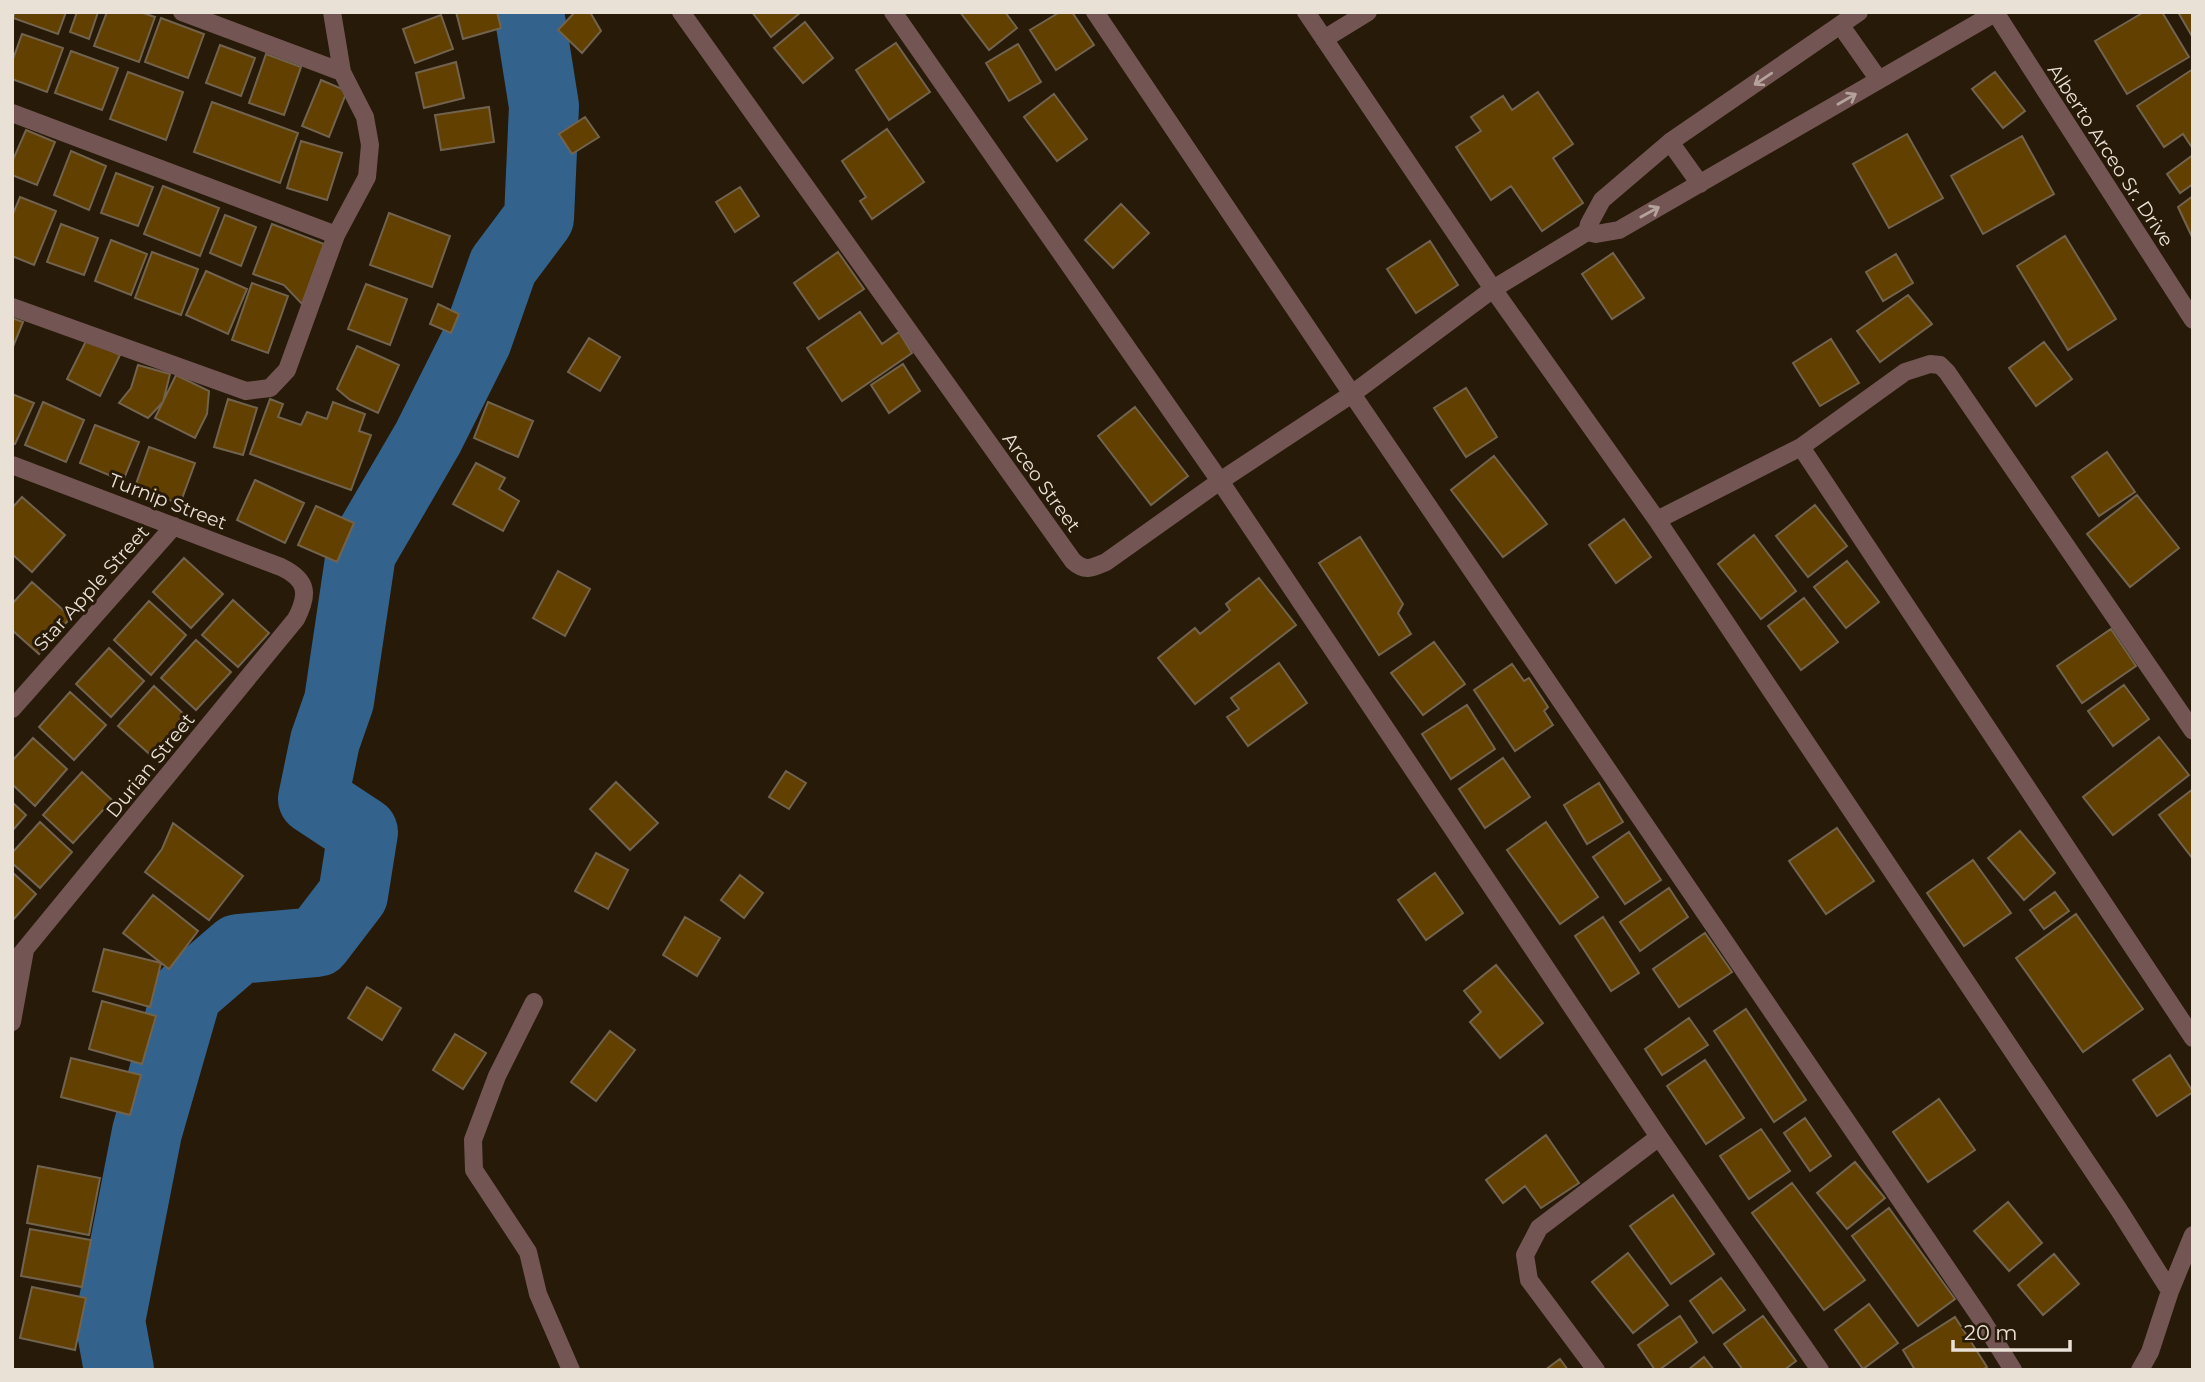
<svg xmlns="http://www.w3.org/2000/svg" width="2205" height="1382" viewBox="0 0 2205 1382" font-family="Montserrat,sans-serif">
<rect width="100%" height="100%" fill="#271a08"/>
<g fill="none" stroke-linecap="round" stroke-linejoin="round">
<path stroke="#33638d" stroke-width="70" d="M119,1370L110,1321L147,1132L187,993L238,949L317,942L353,895L363,832L313,799L325,741L339,701L361,553L428,438L477,340L503,266L539,218L544,106L529,12"/>
</g>
<path fill="#624000" stroke="#72634f" stroke-width="2" d="M15,12H66L58,34L13,18Z
M77,12H98L89,39L70,32Z
M107,12H140L155,17L139,62L94,46Z
M456,12H497L501,28L463,39Z
M575,12H590L601,31L582,53L558,30Z
M752,12H801L771,37Z
M960,12H1005L1017,28L989,50Z
M1060,12H1072L1094,45L1056,70L1030,30Z
M2144,12H2162L2189,57L2127,94L2095,41Z
M2178,12H2193V38Z
M441,15L453,49L415,63L403,29Z
M161,18L204,34L188,78L145,62Z
M805,22L833,58L803,83L774,48Z
M22,34L63,48L47,92L12,79V62Z
M896,43L930,92L889,120L856,70Z
M1018,44L1041,82L1009,101L986,63Z
M220,45L255,58L241,96L206,83Z
M71,51L118,68L102,110L55,93Z
M266,54L301,67L284,115L249,103Z
M456,62L464,98L424,108L416,73Z
M2193,69V149L2183,134L2164,147L2137,106Z
M128,72L183,92L166,140L110,119Z
M1995,72L2025,111L2003,128L1972,89Z
M321,80L347,91L329,137L302,126Z
M1538,92L1573,144L1553,158L1583,203L1542,231L1511,186L1491,200L1456,147L1481,131L1471,117L1503,96L1512,110Z
M1054,94L1087,139L1057,161L1024,117Z
M212,102L298,133L280,183L194,152Z
M489,107L494,142L441,150L435,115Z
M585,117L599,137L572,154L559,134Z
M887,129L924,182L872,219L860,201L866,197L842,161Z
M26,130L55,142L37,185L12,175V162Z
M1907,134L1943,198L1889,228L1853,164Z
M2022,136L2054,194L1983,234L1951,176Z
M301,141L342,153L327,200L287,188Z
M71,151L106,166L89,210L54,195Z
M2193,155V184L2180,193L2167,174Z
M116,173L153,187L138,226L101,213Z
M163,186L219,208L200,256L144,234Z
M740,187L759,216L735,232L716,202Z
M2193,196V239L2178,207Z
M20,197L56,211L34,265L12,256V216Z
M1121,204L1149,233L1113,268L1085,240Z
M389,213L450,236L432,287L370,265Z
M225,215L256,227L241,266L210,253Z
M61,224L98,238L84,275L47,262Z
M272,224L324,244L302,304L284,285L253,274Z
M2065,236L2116,319L2068,350L2017,266Z
M111,240L147,254L131,295L95,281Z
M1430,241L1458,285L1416,313L1387,269Z
M152,252L198,269L181,315L135,298Z
M838,252L864,289L819,319L794,283Z
M1613,253L1644,298L1612,319L1582,274Z
M1896,254L1913,283L1883,301L1866,272Z
M206,271L247,289L228,334L186,315Z
M252,283L288,296L268,353L232,340Z
M366,284L407,299L390,345L348,329Z
M1908,295L1932,324L1880,362L1857,331Z
M438,304L459,314L451,333L430,324Z
M860,312L882,344L899,332L912,353L842,401L807,348Z
M12,318L23,322L12,349Z
M589,338L620,357L600,391L568,372Z
M87,339L120,355L100,396L67,379Z
M1831,339L1859,383L1820,406L1793,363Z
M2044,342L2072,379L2036,406L2009,368Z
M357,346L399,365L378,413L350,400L337,389Z
M903,364L920,391L889,413L871,385Z
M138,365L170,374L163,402L148,418L119,403L131,388Z
M176,375L209,391L207,414L195,438L155,418Z
M1466,388L1497,437L1466,457L1434,408Z
M12,394L34,403L15,444L12,443Z
M228,399L257,408L243,455L214,447Z
M270,399L283,404L278,417L301,425L307,412L327,419L333,402L365,414L359,431L371,435L351,490L250,454Z
M43,402L84,420L66,462L25,445Z
M488,402L533,421L518,457L474,438Z
M1135,407L1188,476L1151,505L1098,436Z
M95,425L139,442L123,481L80,463Z
M149,447L195,463L180,504L135,487Z
M2107,452L2135,492L2099,516L2072,477Z
M1494,456L1547,524L1503,557L1451,490Z
M476,463L505,478L499,489L519,501L503,531L453,504Z
M255,480L304,503L285,543L237,520Z
M2137,495L2179,548L2130,587L2087,534Z
M22,497L65,535L32,572L12,554V508Z
M1815,505L1847,546L1808,577L1776,536Z
M316,506L354,523L337,562L298,545Z
M1624,519L1651,557L1616,583L1589,545Z
M1754,535L1796,591L1761,619L1718,564Z
M1360,537L1403,604L1398,613L1411,634L1379,655L1319,563Z
M184,558L223,594L191,628L153,592Z
M1847,561L1879,602L1846,628L1814,587Z
M558,571L590,589L565,636L533,618Z
M1259,578L1296,625L1195,704L1158,658L1195,628L1200,634L1230,610L1226,604Z
M32,582L71,617L39,654L12,630V604Z
M1804,598L1838,642L1801,670L1768,626Z
M233,600L269,633L238,667L202,635Z
M149,601L186,635L151,675L114,640Z
M2111,629L2136,666L2082,703L2057,666Z
M196,640L231,672L196,710L161,678Z
M1434,642L1465,684L1423,715L1391,673Z
M109,648L144,681L111,717L76,684Z
M1279,663L1307,703L1248,746L1227,717L1239,709L1231,698Z
M1512,664L1524,681L1529,678L1548,707L1544,711L1553,725L1515,751L1474,690Z
M2124,685L2149,719L2113,746L2088,711Z
M154,686L189,719L154,758L118,726Z
M70,692L106,725L74,760L39,727Z
M1467,705L1495,749L1451,779L1422,734Z
M2159,737L2189,775L2113,835L2083,797Z
M33,738L67,769L35,806L12,784V761Z
M1503,758L1530,797L1485,828L1459,789Z
M786,771L806,783L789,809L769,797Z
M82,772L112,800L73,843L43,815Z
M616,782L658,823L630,850L590,809Z
M1599,783L1623,822L1587,844L1564,805Z
M2193,789V859L2159,815Z
M12,802L26,815L12,831Z
M40,822L72,852L40,888L12,863V853Z
M1546,822L1598,897L1560,924L1507,850Z
M173,823L243,876L209,920L145,872L162,849Z
M1837,828L1874,881L1826,914L1789,861Z
M2020,831L2055,873L2024,900L1988,858Z
M1629,832L1661,880L1625,904L1593,857Z
M596,853L628,870L608,909L575,891Z
M1973,860L2011,913L1964,946L1927,893Z
M12,872L36,894L12,921Z
M1435,873L1463,913L1426,940L1398,900Z
M740,875L763,893L744,918L721,900Z
M1669,888L1688,917L1640,951L1620,922Z
M2055,892L2069,911L2044,929L2030,910Z
M153,895L198,931L169,969L123,933Z
M2076,914L2143,1009L2083,1052L2016,958Z
M685,917L720,938L697,976L663,955Z
M1603,917L1639,973L1611,991L1575,936Z
M1705,933L1732,972L1679,1007L1653,969Z
M104,949L161,963L150,1007L93,991Z
M1496,965L1543,1023L1500,1058L1470,1022L1481,1012L1464,991Z
M367,987L401,1008L382,1040L348,1018Z
M102,1001L156,1016L142,1064L89,1049Z
M1746,1009L1806,1100L1774,1122L1714,1031Z
M1689,1018L1708,1045L1662,1075L1645,1049Z
M610,1031L635,1050L596,1101L571,1082Z
M455,1034L486,1053L463,1089L433,1070Z
M2170,1055L2193,1092L2157,1116L2133,1080Z
M71,1058L141,1075L130,1115L61,1097Z
M1705,1060L1744,1118L1706,1144L1667,1086Z
M1939,1099L1975,1150L1928,1182L1893,1132Z
M1805,1118L1831,1156L1810,1171L1784,1133Z
M1761,1129L1790,1171L1749,1199L1720,1156Z
M1546,1135L1579,1183L1541,1208L1525,1186L1503,1203L1486,1180Z
M1855,1162L1885,1198L1847,1229L1817,1193Z
M38,1166L100,1178L89,1235L27,1223Z
M1792,1183L1865,1280L1824,1310L1752,1213Z
M1673,1195L1714,1254L1671,1284L1630,1226Z
M2008,1202L2042,1243L2009,1271L1974,1231Z
M1889,1208L1955,1299L1918,1326L1852,1236Z
M30,1229L91,1240L82,1287L21,1276Z
M1628,1253L1668,1305L1633,1333L1592,1282Z
M2054,1254L2079,1284L2043,1315L2018,1285Z
M1721,1278L1745,1310L1713,1333L1690,1301Z
M32,1287L86,1298L75,1350L20,1338Z
M1869,1304L1898,1343L1863,1369L1835,1330Z
M1680,1316L1697,1342L1659,1370H1655L1638,1345Z
M1763,1316L1796,1361L1784,1370H1743L1724,1344Z
M1955,1317L1987,1367L1982,1370H1915L1903,1350Z
M1704,1357L1714,1370H1688Z
M1560,1359L1568,1370H1545Z"/>
<g fill="none" stroke-linecap="round" stroke-linejoin="round">
<path stroke="#735653" stroke-width="18" d="M182,12L342,72
M681,12L1073,561C1085,572 1092,568 1106,562L1220,481L1352,394L1493,289L1587,232L1589,224L1602,200L1670,142L1859,12
M893,12L1220,481L1659,1137L1820,1370
M1095,12L1352,394L1982,1320L2013,1370
M1306,12L1493,289L1657,520L2119,1210L2170,1291
M1841,26L1879,80
M1324,39L1368,12
M12,113L336,235
M1670,142L1700,184
M1587,232L1596,234L1619,230L1995,13
M12,307L246,391L270,388L287,370L336,235L367,177L370,145L365,117L342,72L332,12
M1801,447L2193,1038
M12,465L281,567C308,580 309,594 296,619L12,965
M1657,520L1801,447L1905,372L1930,364L1940,365L1947,372L2193,731
M12,709L174,526
M534,1002L497,1076L473,1140L474,1170L528,1252L538,1294L571,1370
M12,1022L25,950
M1596,1370L1529,1280L1525,1255L1539,1228L1659,1137
M2140,1370L2150,1352L2170,1291L2193,1235"/>
<path stroke="#735653" stroke-width="18" d="M1995,12L2193,320"/>
</g>
<defs><path id="oneway-shaft" d="M-6 0H5M1.5-3L5.5 0L1.5 3" fill="none" stroke-width="1.6" stroke-linecap="round" stroke-linejoin="round" transform="scale(1.75)"/></defs>
<g stroke="#b4a29b">
<use href="#oneway-shaft" transform="translate(1763 79) rotate(146)"/>
<use href="#oneway-shaft" transform="translate(1847 99) rotate(-30)"/>
<use href="#oneway-shaft" transform="translate(1650 212) rotate(-29)"/>
</g>
<g text-anchor="middle" stroke-width="6" stroke-linejoin="round" paint-order="stroke">
<g font-size="19" fill="#eae1d6" stroke="#271a08">
<text transform="translate(2111 155) rotate(57)" y="7">Alberto Arceo Sr. Drive</text>
<text transform="translate(1042 482) rotate(54)" y="7">Arceo Street</text>
<text transform="translate(168 501) rotate(21)" y="7">Turnip Street</text>
<text transform="translate(91 588) rotate(-48)" y="7">Star Apple Street</text>
<text transform="translate(150 765) rotate(-51)" y="7">Durian Street</text>
</g>
</g>
<rect width="2205" height="1382" fill="none" stroke="#eae1d6" stroke-width="28"/>
<path d="M1953 1340v10h117v-10" fill="none" stroke="#eae1d6" stroke-width="3.5"/>
<text x="1964" y="1340" font-size="21" fill="#eae1d6" stroke="#271a08" stroke-width="5" paint-order="stroke">20 m</text>
</svg>
